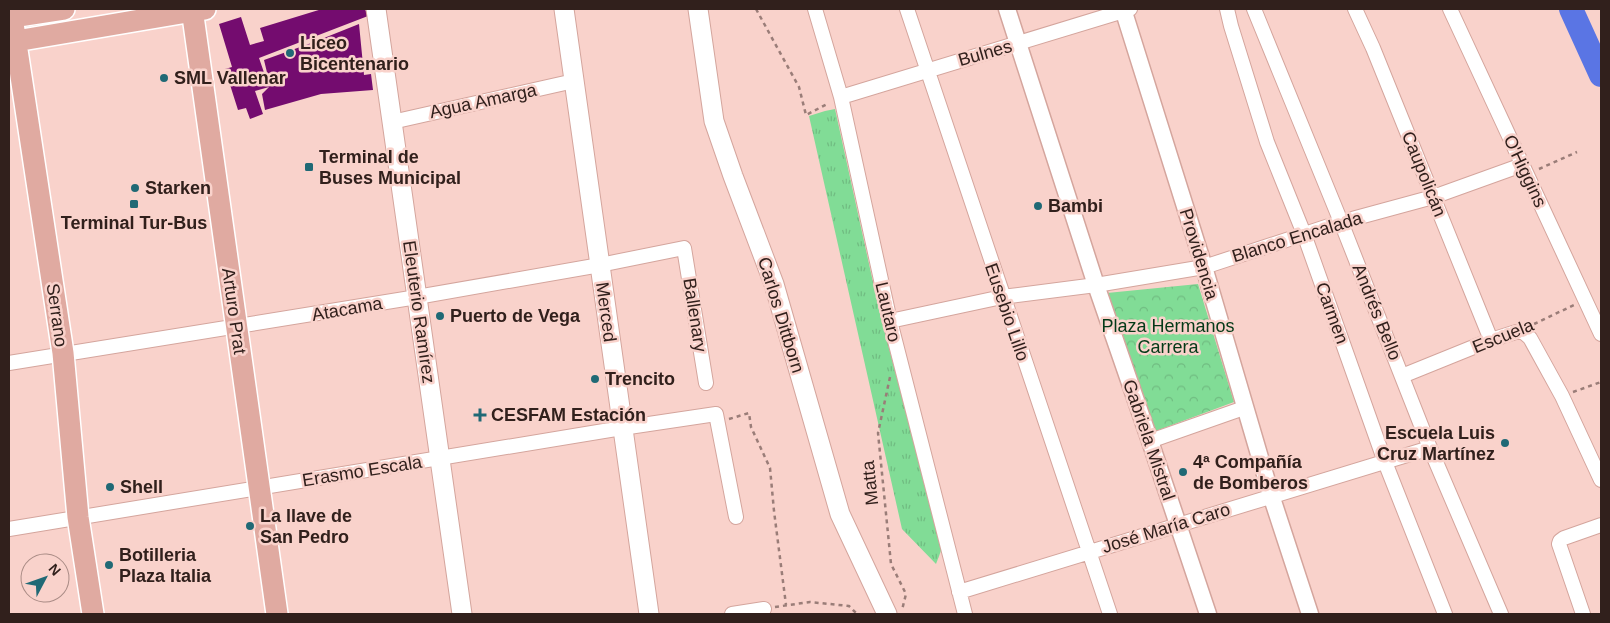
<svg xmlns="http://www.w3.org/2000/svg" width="1610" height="623" viewBox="0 0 1610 623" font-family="Helvetica,sans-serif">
<defs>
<pattern id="grass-tufts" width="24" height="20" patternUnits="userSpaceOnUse" patternTransform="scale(1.25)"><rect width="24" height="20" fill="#81dc96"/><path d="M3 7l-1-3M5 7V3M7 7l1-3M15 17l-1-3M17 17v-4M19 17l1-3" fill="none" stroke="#70bc81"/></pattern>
<pattern id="park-crowns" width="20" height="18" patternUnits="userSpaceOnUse" patternTransform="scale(1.25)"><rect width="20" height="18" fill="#81dc96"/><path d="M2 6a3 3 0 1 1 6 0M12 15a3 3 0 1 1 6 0" fill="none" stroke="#70bc81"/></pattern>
</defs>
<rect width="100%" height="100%" fill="#f9d2cb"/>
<path fill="url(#grass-tufts)" d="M835,109L880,314L942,548L936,564L902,529L809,116L825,111Z"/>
<path fill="url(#park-crowns)" d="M1198,284L1234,402L1153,432L1107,293Z"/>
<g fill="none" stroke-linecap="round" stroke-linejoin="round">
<path stroke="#5a75e4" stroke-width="24" d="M1571,9L1601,75"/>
</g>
<path fill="#740c6f" d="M322,9H365L368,16L259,58L269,87L270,85L264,60L314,42L359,24L364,75L371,74L373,90L321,94L265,110L262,94L269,87L255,91L263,114L250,119L246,108L238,110L225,69L232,67L219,24L241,17L250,45L264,41L260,28Z"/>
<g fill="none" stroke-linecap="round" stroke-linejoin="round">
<defs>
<path id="minor" d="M815,9L841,97L890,321L965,614
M907,9L1110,614
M1227,9L1231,26L1267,142L1304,234L1385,462L1445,614
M1254,9L1341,222L1430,448L1501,614
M1355,9L1373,48L1491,340
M1450,9L1601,334
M841,97L1130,9
M392,122L574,81
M890,321L1002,297L1096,285L1204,267L1341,222L1433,197L1522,165
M9,363L417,297L600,265L684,248L706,383
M1402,376L1491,340L1516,332H1523L1530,338L1562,396L1601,480
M1150,441L1244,408
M9,529L622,428L716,414L736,517
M959,592C1116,544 1273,496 1430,448
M732,614L764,609
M1583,614L1559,544L1560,541L1564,538L1601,525"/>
<path id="tertiary" d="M1007,9L1096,285L1150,441L1208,614
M1123,9L1204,267L1271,495L1310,614"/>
<path id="secondary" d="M376,9L462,614
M564,9L649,614
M698,9L714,121L733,176L774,284L840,514L887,614"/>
<path id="primary" d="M64,9L12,17L63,353L78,517L93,614
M192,9L277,614
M16,41L205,9"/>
</defs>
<use href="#minor" stroke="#d4a59d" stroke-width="16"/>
<use href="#tertiary" stroke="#d4a59d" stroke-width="19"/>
<use href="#secondary" stroke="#d4a59d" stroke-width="21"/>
<use href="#primary" stroke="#fff" stroke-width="24"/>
<path stroke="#9a7d78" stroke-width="2.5" stroke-dasharray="4 4" stroke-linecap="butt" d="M756,9L799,87L806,115L829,103
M1539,169L1577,152
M1534,324L1574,305
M890,377L878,433L891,564L906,594L902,610
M1573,392L1601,382
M729,419L749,413L751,427L770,468L774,511L786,605
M775,607L810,602L849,606L857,614"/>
<use href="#minor" stroke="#fff" stroke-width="14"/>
<use href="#tertiary" stroke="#fff" stroke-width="16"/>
<use href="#secondary" stroke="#fff" stroke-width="19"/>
<use href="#primary" stroke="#e0aaa1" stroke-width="21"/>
</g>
<g fill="#206975" stroke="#f9d2cb" stroke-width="2">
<circle cx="290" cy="53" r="5"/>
<circle cx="164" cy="78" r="5"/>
<rect x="304" y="162" width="10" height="10" rx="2.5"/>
<circle cx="135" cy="188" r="5"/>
<rect x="129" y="199" width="10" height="10" rx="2.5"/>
<circle cx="1038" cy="206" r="5"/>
<circle cx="440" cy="316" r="5"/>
<circle cx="595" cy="379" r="5"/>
<path d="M477.5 407.5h5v5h5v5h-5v5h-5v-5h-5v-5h5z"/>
<circle cx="1505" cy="443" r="5"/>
<circle cx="1183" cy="472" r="5"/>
<circle cx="110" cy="487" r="5"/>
<circle cx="250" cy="526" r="5"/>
<circle cx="109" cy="565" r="5"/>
</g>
<g text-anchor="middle" stroke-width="5" stroke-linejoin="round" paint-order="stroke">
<g font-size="18" font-weight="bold" fill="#31201c" stroke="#f9d2cb" text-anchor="start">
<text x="300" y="49">Liceo<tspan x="300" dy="21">Bicentenario</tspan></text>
<text x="174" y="84">SML Vallenar</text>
<text x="319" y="163">Terminal de<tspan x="319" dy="21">Buses Municipal</tspan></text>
<text x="145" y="194">Starken</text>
<text x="1048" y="212">Bambi</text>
<text x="134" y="229" text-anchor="middle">Terminal Tur-Bus</text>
<text x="450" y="322">Puerto de Vega</text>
<text x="605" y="385">Trencito</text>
<text x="491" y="421">CESFAM Estación</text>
<text x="1495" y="439" text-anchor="end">Escuela Luis<tspan x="1495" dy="21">Cruz Martínez</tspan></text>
<text x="1193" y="468">4ª Compañía<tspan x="1193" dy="21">de Bomberos</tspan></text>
<text x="120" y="493">Shell</text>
<text x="260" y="522">La llave de<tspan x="260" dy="21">San Pedro</tspan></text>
<text x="119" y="561">Botilleria<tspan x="119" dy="21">Plaza Italia</tspan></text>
</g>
<g font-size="18" fill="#31201c" stroke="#f9d2cb">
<text transform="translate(985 53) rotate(-16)" y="6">Bulnes</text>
<text transform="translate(483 101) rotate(-12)" y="6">Agua Amarga</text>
<text transform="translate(1525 171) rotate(65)" y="6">O'Higgins</text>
<text transform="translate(1424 174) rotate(68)" y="6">Caupolicán</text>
<text transform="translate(1297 237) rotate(-17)" y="6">Blanco Encalada</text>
<text transform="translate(1199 254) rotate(73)" y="6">Providencia</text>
<text transform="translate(347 309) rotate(-10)" y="6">Atacama</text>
<text transform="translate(234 311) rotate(82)" y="6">Arturo Prat</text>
<text transform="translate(419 312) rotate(82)" y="6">Eleuterio Ramírez</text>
<text transform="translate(606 312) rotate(82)" y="6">Merced</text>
<text transform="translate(888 312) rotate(77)" y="6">Lautaro</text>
<text transform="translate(1007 312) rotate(71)" y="6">Eusebio Lillo</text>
<text transform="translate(1377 312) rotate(68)" y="6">Andrés Bello</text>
<text transform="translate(1332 313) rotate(70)" y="6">Carmen</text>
<text transform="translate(57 315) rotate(82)" y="6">Serrano</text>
<text transform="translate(695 315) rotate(81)" y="6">Ballenary</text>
<text transform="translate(781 315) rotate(73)" y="6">Carlos Dittborn</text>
<text transform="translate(1503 336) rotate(-22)" y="6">Escuela</text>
<text transform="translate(1149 440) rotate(71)" y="6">Gabriela Mistral</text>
<text transform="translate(362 471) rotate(-9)" y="6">Erasmo Escala</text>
<text transform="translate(870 483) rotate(-96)" y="6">Matta</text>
<text transform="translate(1166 528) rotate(-17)" y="6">José María Caro</text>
</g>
<g font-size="18" fill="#033917" stroke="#f9d2cb">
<text x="1168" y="332">Plaza Hermanos<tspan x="1168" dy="21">Carrera</tspan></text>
</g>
</g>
<rect width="1610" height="623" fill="none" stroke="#31201c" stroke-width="20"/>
<g transform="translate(45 578) rotate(49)"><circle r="24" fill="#f9d2cb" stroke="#a98b85"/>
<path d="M0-4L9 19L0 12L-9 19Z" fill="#206975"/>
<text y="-8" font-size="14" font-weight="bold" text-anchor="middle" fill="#31201c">N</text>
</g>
</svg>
